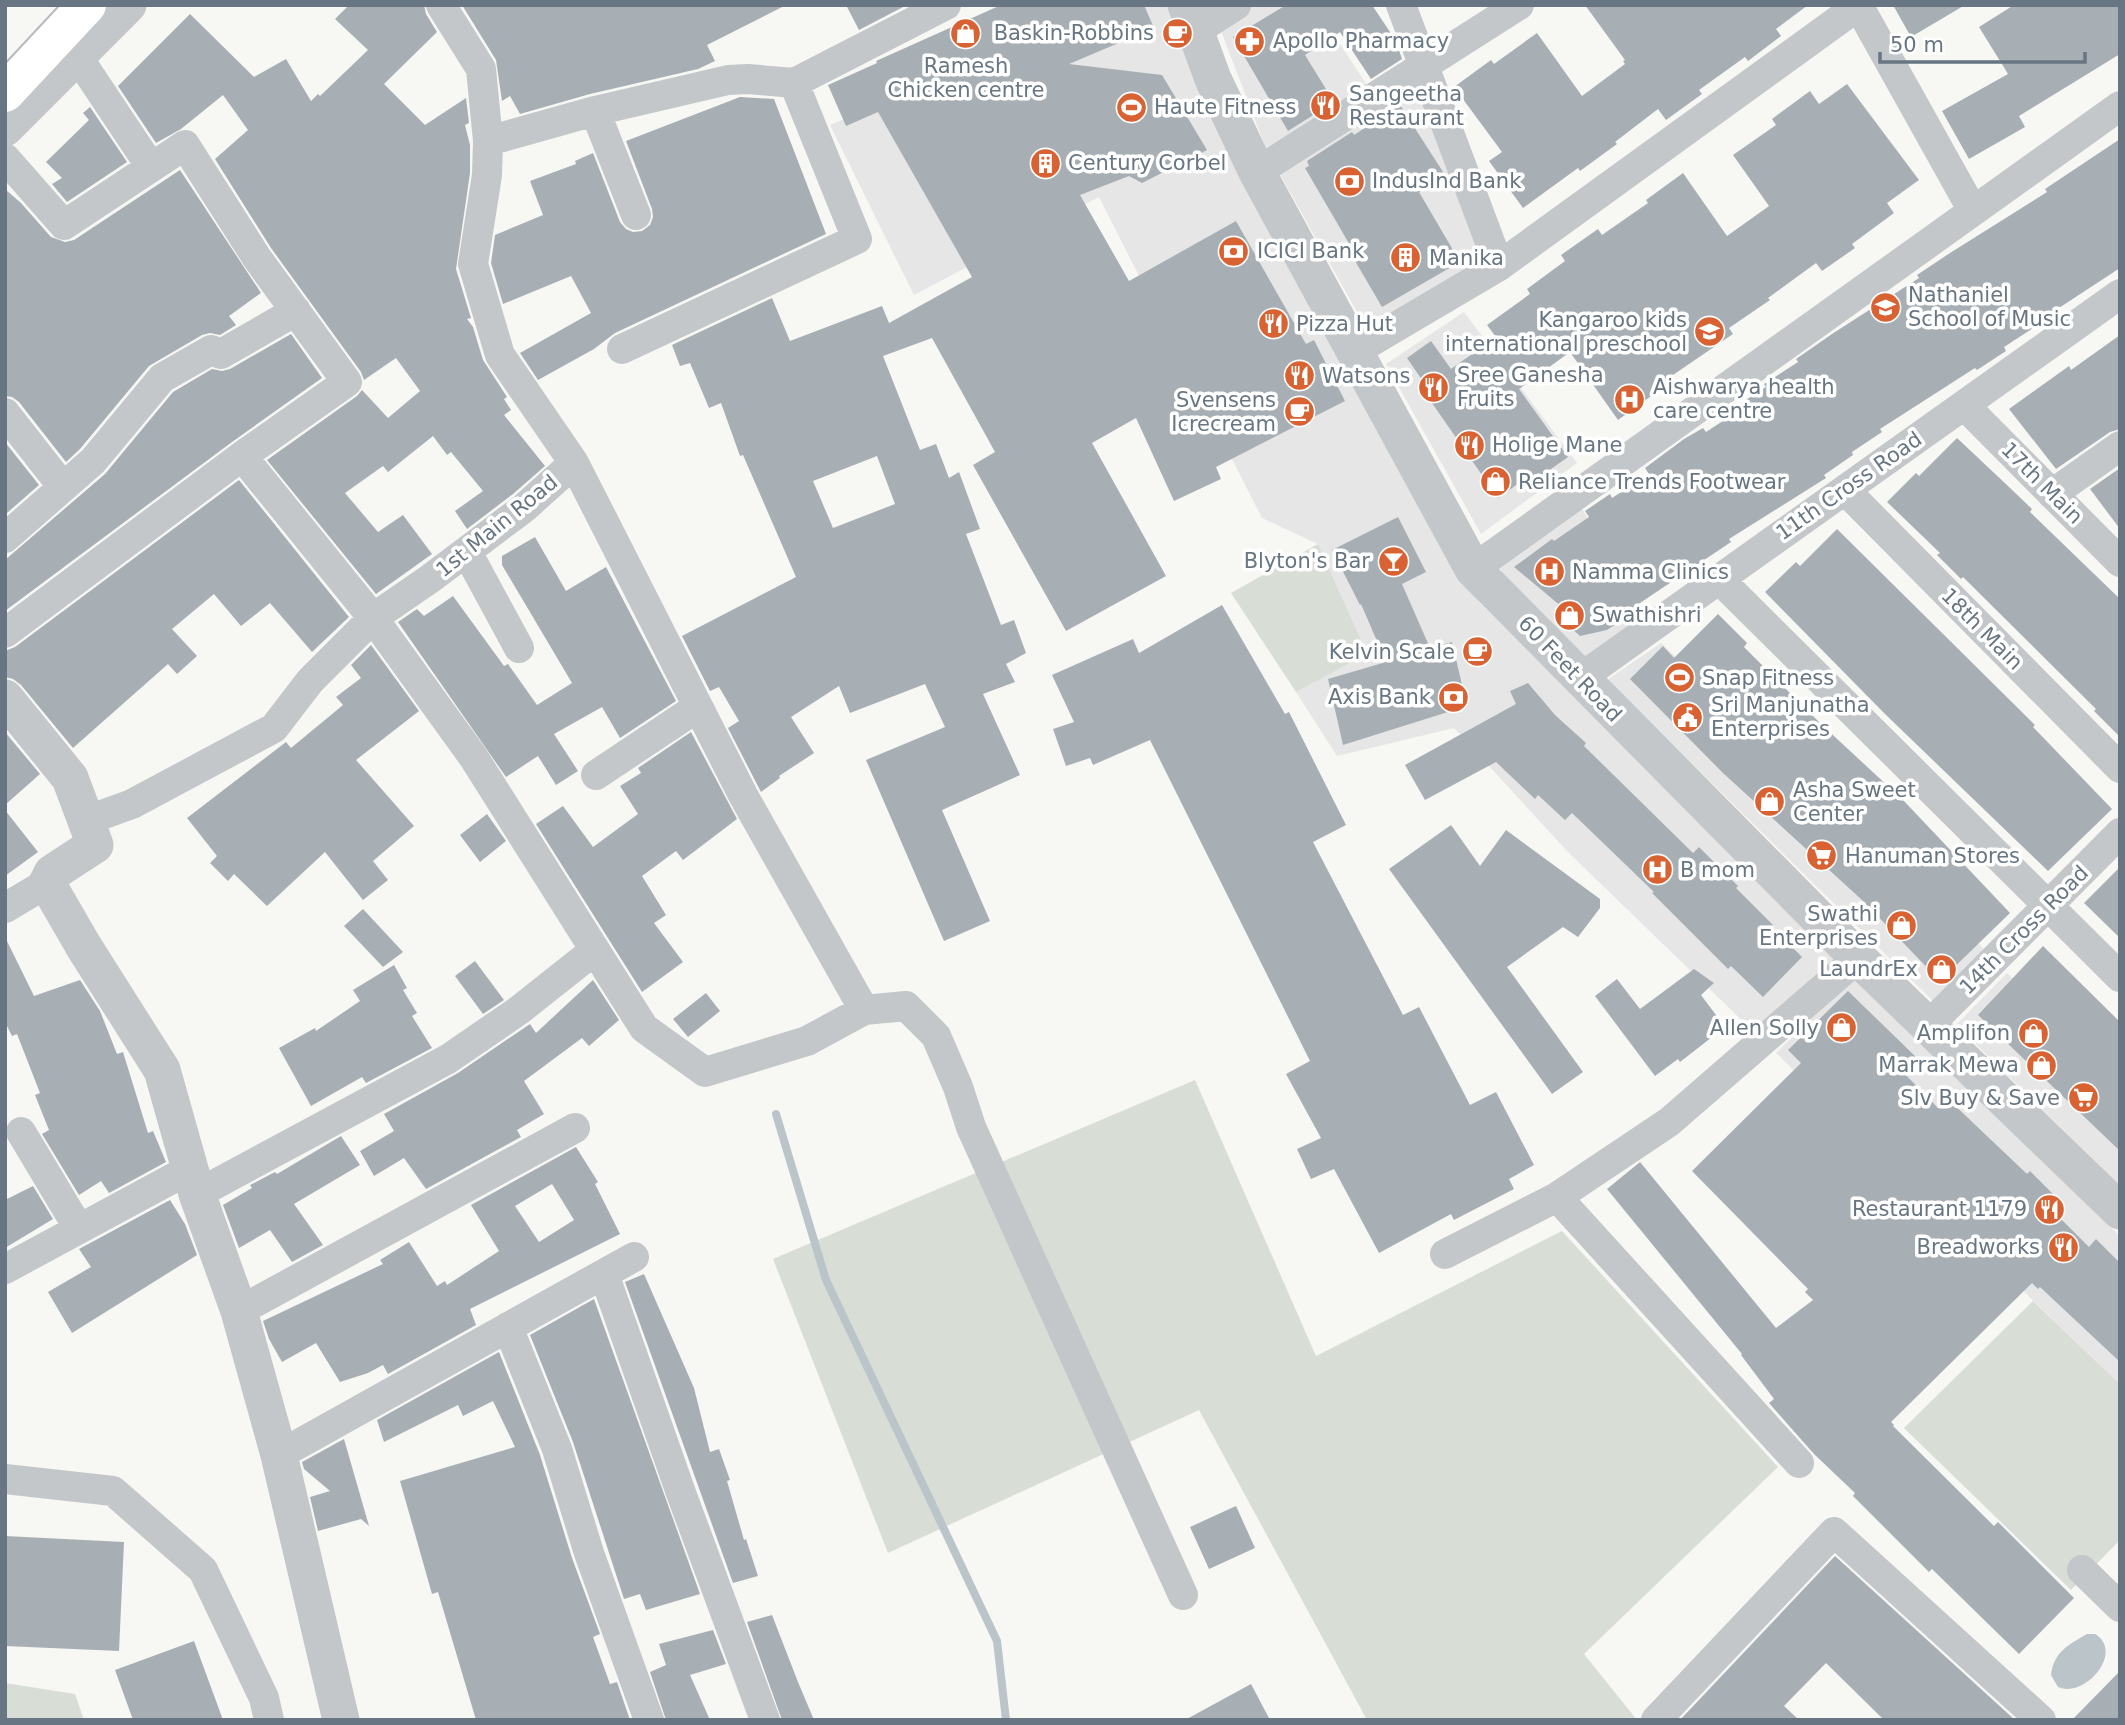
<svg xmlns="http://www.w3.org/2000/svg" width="2125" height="1725" viewBox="0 0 2125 1725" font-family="'DejaVu Sans',sans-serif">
<rect width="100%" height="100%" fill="#f7f7f4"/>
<path fill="#e5e6e5" d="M1031,5H1174L1235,165L1480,603L1838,958L1753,1031L1568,852L1454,728L1337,756L1296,692L1366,654L1318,544L1262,518L1099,197L914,295L830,125L943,78Z
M1211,5H1315L1379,104L1419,79L1482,260L1366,328L1267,151Z
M1464,312L1577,463L1481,534L1386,364Z
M1581,507L1646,617L1585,658L1508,582L1497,563Z
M1661,643L1984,949L1933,1001L1607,680Z
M2007,973L2120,1085V1185L1956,1025Z
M1856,975L2120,1236V1384L1776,1053Z"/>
<path fill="#d8ded5" d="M1318,544L1367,654L1296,692L1231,593Z
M1195,1080L1316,1356L1562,1231L1778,1467L1584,1654L1637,1720H1367L1199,1410L888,1553L773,1259Z
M2033,1301L2120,1384V1540L2071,1590L1904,1428Z
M5,1683L75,1694L84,1720H5Z"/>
<path fill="#bbc4c9" d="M2087,1634H2095C2125,1652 2085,1699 2058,1687L2051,1675C2054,1652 2068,1645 2087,1634Z"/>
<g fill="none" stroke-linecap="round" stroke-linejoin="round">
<path stroke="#bbc4c9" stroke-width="8" d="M776,1114L826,1280L997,1641L1006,1720"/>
</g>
<path fill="#a8afb4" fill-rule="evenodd" d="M349,5H424L426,14L437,32L384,84L425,125L466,98L469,123L465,125L470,145V173L456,269L471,318L467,319L473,327L483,360L507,397L504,399L511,410L504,415L545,466L513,494L467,529L455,511L483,491L451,452L447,455L433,436L388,472L383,466L345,493L378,532L403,515L432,554L376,594L267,460L357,396L362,390L388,418L420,391L396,358L364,380L361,372L271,248L215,159L248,130L223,95L181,129L156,143L118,86L190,14L254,77L286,59L311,101L318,94L320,96L368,50L335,19Z
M462,5H786L707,45L715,61L698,69L590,94L520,114L510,96L502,101L496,60Z
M846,5H907L859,30Z
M1001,5H1144L1154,28L1069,64L1162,75L1207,150L1142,183L1129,176L1080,195L1129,281L1236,221L1306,344L1314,340L1345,401L1216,467L1221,479L1174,501L1136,418L1092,443L1166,576L1066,631L973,465L995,452L932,338L883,356L920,450L936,444L949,478L959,472L980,529L966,534L1001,625L1014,620L1026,653L1006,664L1015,682L983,694L1020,775L942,810L990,921L944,941L866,760L945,727L925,684L850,713L839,686L791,717L814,753L779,776L780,778L761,792L728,728L739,721L719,687L710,691L682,636L796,577L743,455L740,456L721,403L709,408L690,363L680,366L672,345L772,298L790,341L882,306L889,323L972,277L878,112L846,126L828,85L877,63L876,61ZM877,456L895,504L833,528L813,481Z
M1286,5H1372L1396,41L1402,59L1371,79L1340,32L1305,55L1334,102L1288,131L1233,37Z
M1585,5H1808L1776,29L1781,36L1748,61L1745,57L1699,90L1702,94L1666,120L1658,109L1615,142L1617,144L1580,171L1578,168L1523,208L1489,161L1502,152L1454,87L1491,60L1494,64L1537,33L1582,96L1625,64L1623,61L1625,60Z
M1893,5H1965L1911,37Z
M2014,5H2120V54L2019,116L2025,127L1969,159L1942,111L2008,74L1979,27Z
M1847,84L1919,180L1887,203L1894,213L1852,244L1855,248L1822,271L1816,263L1768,298L1770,300L1729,328L1733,334L1651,390L1654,394L1618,420L1570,352L1519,389L1568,457L1534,481L1530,475L1498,498L1425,393L1429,390L1407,358L1431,341L1451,369L1496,337L1487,325L1530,294L1527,289L1565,261L1561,255L1598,229L1602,235L1648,203L1646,200L1683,173L1727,236L1769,206L1733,155L1776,125L1772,119L1810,91L1819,104Z
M740,97L774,99L826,234L615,333L594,349L538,380L520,353L591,313L571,276L503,304L491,263L495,235L543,215L530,181L576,164L575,161L593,153L620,222L626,229L633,232L642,231L650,225L653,217L652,209L626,141Z
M1400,105L1445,175L1419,192L1460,262L1382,307L1351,254L1354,252L1305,168L1309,166L1307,161L1352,132L1354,135Z
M90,107L127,162L67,202L52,184L62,178L46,162L89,120L83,113Z
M2120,139V268L2036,323L2038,325L2004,347L2006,351L1977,370L1975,368L1880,429L1882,432L1852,452L1853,455L1824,475L1826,478L1729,539L1731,542L1637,605L1639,609L1607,630L1580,636L1555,613L1562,607L1514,567L1552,539L1554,541L1589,517L1585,511L1610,494L1612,498L1649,474L1645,468L1684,439L1703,428L1706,432L1741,409L1738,405L1766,387L1764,384L1798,362L1796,359L1832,334L1919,278L1917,275L1950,253L2047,192L2045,189Z
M180,170L261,293L229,316L236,325L220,335L210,333L202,335L149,366L80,449L66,462L19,402L12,397L5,396V189L21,203L51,237L65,242L74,240Z
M291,334L322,378L232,442L5,611V560L105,474L173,392L212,369L222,371L230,369Z
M2120,335V429L2110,432L2056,469L2009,409L2069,366L2071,370Z
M1957,438L2009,487L2032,509L2030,512L2120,599V737L2094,711L2096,709L1963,577L1961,579L1937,555L1940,553L1887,502L1916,473L1919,476Z
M5,442L39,485L7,513L5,511Z
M2120,468V529L2090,489Z
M239,480L349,617L312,652L270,603L241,626L214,594L172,629L197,656L177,674L168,664L73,748L21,685L13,679L5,677V651L15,647Z
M1398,517L1426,572L1402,584L1430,648L1452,642L1467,706L1343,745L1328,679L1386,662L1361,604L1360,605L1332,550Z
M1837,529L2035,725L2033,727L2112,809L2048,871L1885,714L1765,592L1796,562L1800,566Z
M535,537L566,591L606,567L676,701L620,738L602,707L554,734L578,771L556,785L538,756L506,777L398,622L417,609L424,616L453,596L504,666L508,664L537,705L572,683L502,565V556Z
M1222,605L1285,714L1289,712L1346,825L1313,842L1403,1015L1419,1007L1470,1105L1496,1092L1534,1165L1509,1179L1514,1189L1454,1220L1451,1214L1379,1253L1334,1169L1311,1179L1297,1149L1321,1138L1286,1074L1310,1061L1150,740L1093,765L1090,758L1066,766L1053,729L1074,722L1052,675L1133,639L1139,653Z
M1718,614L1747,643L1744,647L1821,724L1904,801L2010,913L1940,981L1862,900L1723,773L1630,679L1663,646L1674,658Z
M371,645L419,711L356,760L414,826L373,861L388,880L363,900L325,852L267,906L234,874L228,881L210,863L217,856L187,818L286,742L291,748L343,705L336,697L361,678L351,665Z
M1528,683L1555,715L1586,743L1584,746L1693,853L1699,847L1738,886L1736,888L1773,925L1771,926L1802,957L1763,997L1731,966L1728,969L1652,893L1654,892L1572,813L1565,820L1538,795L1535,799L1496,762L1425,800L1405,765L1516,704L1510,691Z
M5,732L40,774L5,805Z
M691,732L737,819L683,860L676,851L642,876L666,915L654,923L683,962L642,992L536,824L563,806L593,847L638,814L620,786L641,773L638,768Z
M5,810L38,852L5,876Z
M487,814L506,841L480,862L460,835Z
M1451,825L1480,866L1506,830L1600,899V908L1578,937L1563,927L1507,967L1583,1072L1552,1094L1389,869Z
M2120,867V938L2084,903Z
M363,909L403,952L383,967L344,926Z
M5,937L34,996L80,980L100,1011L117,1054L123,1052L148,1133L153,1131L166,1162L109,1193L101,1181L79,1195L42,1134L49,1130L35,1095L40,1093L17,1034L12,1036L5,1022Z
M2043,946L2120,1022V1151L1978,1015Z
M475,961L504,1000L483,1014L455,976Z
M394,965L407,988L403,990L417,1013L412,1016L432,1048L366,1083L362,1077L311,1106L279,1048L315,1028L316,1031L360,1001L353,990Z
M1694,969L1714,983L1701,995L1725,1027L1680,1062L1678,1059L1655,1076L1595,996L1617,979L1640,1009Z
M593,980L619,1020L589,1046L582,1038L524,1081L544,1114L517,1130L521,1137L426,1189L404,1158L374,1176L360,1151L394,1131L384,1114L458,1073L530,1024L536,1033Z
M1848,991L1916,1057L1902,1071L1938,1108L1948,1099L2027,1174L2030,1171L2064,1205L2055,1213L2089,1247L2096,1239L2120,1263V1362L2040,1287L2038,1289L2032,1283L1891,1422L1894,1425L1893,1426L1994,1526L1998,1522L2074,1598L2019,1654L1932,1569L1929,1572L1853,1496L1855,1493L1814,1454L1769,1403L1774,1399L1741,1355L1742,1354L1607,1189L1640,1162L1776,1328L1813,1300L1805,1292L1808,1289L1692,1171L1801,1063L1788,1050Z
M706,993L720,1011L688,1037L673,1019Z
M341,1136L360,1165L294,1204L323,1245L292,1262L270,1230L239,1248L223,1205L252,1188L250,1185L275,1172L277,1174Z
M576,1147L598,1182L595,1184L620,1234L470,1309L476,1325L388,1374L383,1365L368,1373L340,1382L316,1343L282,1362L269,1339L263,1321L383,1264L380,1260L409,1242L437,1286L445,1281L447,1285L499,1251L471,1205ZM552,1184L574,1220L539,1242L515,1206Z
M33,1186L53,1219L5,1248V1200Z
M170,1200L185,1224L197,1255L72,1333L48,1292L91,1267L79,1249Z
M644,1274L694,1388L710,1452L719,1449L730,1480L727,1481L744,1540L746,1539L758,1576L733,1583L625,1282Z
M594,1299L700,1594L646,1610L640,1594L624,1599L573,1442L530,1335Z
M499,1352L540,1455L572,1558L600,1634L593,1637L610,1684L617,1682L630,1720H476L438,1592L432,1594L400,1481L515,1447L493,1401L463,1416L458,1405L384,1442L377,1420Z
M344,1439L369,1526L361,1519L318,1531L310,1497L330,1491L304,1469L302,1462Z
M1236,1506L1255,1548L1209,1569L1190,1527Z
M5,1536L124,1542L119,1651L5,1646Z
M1835,1556L2015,1720H1884L1826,1663L1784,1706L1799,1720H1680Z
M772,1615L798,1682L814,1720H782L747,1622Z
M713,1630L726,1664L690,1675L710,1720H666L650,1672L666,1665L659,1644Z
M194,1641L223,1720H133L115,1670Z
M2120,1671V1720H2072Z
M1251,1684L1270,1720H1185Z"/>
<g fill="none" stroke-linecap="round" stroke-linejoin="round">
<defs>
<path id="trunk" d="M5,93L87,5"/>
</defs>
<use href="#trunk" stroke="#b6b9bc" stroke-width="42"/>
<path stroke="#c3c7ca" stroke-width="30" d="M1401,5L1499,266
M1858,5L1973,211
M1197,30L1236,5
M77,56L151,167
M595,111L636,215
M488,141L595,111L728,80L748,79L794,83
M5,158L64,225L185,145L257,258L347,382L242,456
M1257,172L1519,5
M622,349L857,239L794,83L946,5
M1355,351L1499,266L1858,6
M1964,405L2120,562
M5,413L63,487
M1845,490L2120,768
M2052,494L2120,446
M5,538L93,461L162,378L211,350L221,354L296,311
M467,552L519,648
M1473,569L2120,106
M1719,579L2120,977
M5,633L242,456L373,618L474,758L644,1028L705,1072L807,1041L864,1010L743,795L574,463L500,355L473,264L487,175L488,141L481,69L441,5
M1579,679L2120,294
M596,775L698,707
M85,821L132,804L274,728L310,681L373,618L431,578L524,508L574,463
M5,908L47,883
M864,1010L906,1006L936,1036L958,1087L971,1127L1183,1595
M1928,1026L2120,833
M21,1132L79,1229
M197,1194L448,1059L518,1011L595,950
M1557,1197L1799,1463
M1445,1254L1557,1197L1669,1122L1858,958
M5,1269L190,1169
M604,1274L681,1493L765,1720
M239,1311L575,1128
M508,1327L557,1449L589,1553L649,1720
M279,1455L634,1257
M5,1479L113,1491L203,1570L264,1698L269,1720
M2082,1570L2120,1607
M1656,1720L1834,1532L2041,1720"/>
<path stroke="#c3c7ca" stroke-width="37" d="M1186,5L1213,79L1257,172L1473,569L1858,958L2120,1211
M5,128L128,5
M5,698L70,778L95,845L52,873L47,883L84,947L162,1070L197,1194L239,1311L279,1455L341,1720"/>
<use href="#trunk" stroke="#fff" stroke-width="38"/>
</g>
<defs>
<symbol id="cafe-disc" viewBox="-11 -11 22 22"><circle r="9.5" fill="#d96233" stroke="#fff"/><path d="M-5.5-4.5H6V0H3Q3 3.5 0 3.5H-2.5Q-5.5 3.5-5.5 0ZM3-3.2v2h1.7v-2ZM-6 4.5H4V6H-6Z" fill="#fff"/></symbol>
<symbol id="shop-disc" viewBox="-11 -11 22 22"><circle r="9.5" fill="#d96233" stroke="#fff"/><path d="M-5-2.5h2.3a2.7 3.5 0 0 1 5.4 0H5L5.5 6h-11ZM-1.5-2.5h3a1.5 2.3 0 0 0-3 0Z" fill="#fff"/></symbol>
<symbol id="pharmacy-disc" viewBox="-11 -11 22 22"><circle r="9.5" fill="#d96233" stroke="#fff"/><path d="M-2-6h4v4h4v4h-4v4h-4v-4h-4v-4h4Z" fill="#fff"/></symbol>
<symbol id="restaurant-disc" viewBox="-11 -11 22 22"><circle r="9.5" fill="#d96233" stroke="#fff"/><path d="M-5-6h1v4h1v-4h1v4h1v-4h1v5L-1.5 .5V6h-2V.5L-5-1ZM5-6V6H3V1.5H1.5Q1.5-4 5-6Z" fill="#fff"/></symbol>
<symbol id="stadium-disc" viewBox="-11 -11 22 22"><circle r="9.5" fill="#d96233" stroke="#fff"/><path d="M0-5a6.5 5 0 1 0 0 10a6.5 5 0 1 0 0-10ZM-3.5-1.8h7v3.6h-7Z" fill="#fff"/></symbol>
<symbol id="building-disc" viewBox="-11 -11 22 22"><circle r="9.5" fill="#d96233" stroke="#fff"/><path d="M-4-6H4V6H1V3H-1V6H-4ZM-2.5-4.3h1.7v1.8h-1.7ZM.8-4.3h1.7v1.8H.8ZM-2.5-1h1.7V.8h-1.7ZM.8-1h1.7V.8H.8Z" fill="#fff"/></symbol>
<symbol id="bank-disc" viewBox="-11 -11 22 22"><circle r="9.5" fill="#d96233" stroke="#fff"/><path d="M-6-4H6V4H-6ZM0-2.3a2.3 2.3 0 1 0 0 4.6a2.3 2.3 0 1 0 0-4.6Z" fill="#fff"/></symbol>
<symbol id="school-disc" viewBox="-11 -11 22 22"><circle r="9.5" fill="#d96233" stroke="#fff"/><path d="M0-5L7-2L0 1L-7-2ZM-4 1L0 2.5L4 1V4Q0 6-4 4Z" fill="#fff"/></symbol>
<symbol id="hospital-disc" viewBox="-11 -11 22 22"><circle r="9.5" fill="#d96233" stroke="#fff"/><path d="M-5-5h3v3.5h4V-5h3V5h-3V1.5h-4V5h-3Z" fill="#fff"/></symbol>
<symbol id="bar-disc" viewBox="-11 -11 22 22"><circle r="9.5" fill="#d96233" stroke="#fff"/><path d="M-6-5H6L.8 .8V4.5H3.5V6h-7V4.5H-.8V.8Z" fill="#fff"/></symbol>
<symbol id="civic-disc" viewBox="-11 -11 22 22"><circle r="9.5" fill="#d96233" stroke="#fff"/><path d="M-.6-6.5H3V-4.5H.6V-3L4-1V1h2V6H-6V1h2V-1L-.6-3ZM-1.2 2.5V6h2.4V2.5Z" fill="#fff"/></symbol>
<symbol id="supermarket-disc" viewBox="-11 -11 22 22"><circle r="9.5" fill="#d96233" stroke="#fff"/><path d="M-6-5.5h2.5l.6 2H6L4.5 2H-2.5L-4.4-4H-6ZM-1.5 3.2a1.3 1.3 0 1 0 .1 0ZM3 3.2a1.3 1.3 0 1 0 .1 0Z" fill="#fff"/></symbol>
</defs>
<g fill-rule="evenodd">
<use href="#cafe-disc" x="1160" y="16" width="35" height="35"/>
<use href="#shop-disc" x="948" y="16" width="35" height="35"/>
<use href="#pharmacy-disc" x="1232" y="24" width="35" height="35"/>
<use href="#restaurant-disc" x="1308" y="88" width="35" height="35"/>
<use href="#stadium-disc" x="1114" y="90" width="35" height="35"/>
<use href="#building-disc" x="1028" y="146" width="35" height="35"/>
<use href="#bank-disc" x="1332" y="164" width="35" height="35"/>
<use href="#bank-disc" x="1216" y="234" width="35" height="35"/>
<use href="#building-disc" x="1388" y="240" width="35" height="35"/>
<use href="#school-disc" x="1868" y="290" width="35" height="35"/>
<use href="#restaurant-disc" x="1256" y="306" width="35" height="35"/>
<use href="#school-disc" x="1692" y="314" width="35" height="35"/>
<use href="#restaurant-disc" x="1282" y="358" width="35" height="35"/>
<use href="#restaurant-disc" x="1416" y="370" width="35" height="35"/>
<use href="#hospital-disc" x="1612" y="382" width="35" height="35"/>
<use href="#cafe-disc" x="1282" y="394" width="35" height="35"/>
<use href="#restaurant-disc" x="1452" y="428" width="35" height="35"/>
<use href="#shop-disc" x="1478" y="464" width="35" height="35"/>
<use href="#bar-disc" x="1376" y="544" width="35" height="35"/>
<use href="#hospital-disc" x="1532" y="554" width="35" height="35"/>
<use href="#shop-disc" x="1552" y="598" width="35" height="35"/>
<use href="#cafe-disc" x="1460" y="634" width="35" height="35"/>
<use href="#stadium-disc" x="1662" y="660" width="35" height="35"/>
<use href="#bank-disc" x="1436" y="680" width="35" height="35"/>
<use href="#civic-disc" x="1670" y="700" width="35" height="35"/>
<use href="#shop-disc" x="1752" y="784" width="35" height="35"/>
<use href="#supermarket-disc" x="1804" y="838" width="35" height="35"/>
<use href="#hospital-disc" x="1640" y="852" width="35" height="35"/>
<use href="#shop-disc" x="1884" y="908" width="35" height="35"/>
<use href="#shop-disc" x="1924" y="952" width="35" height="35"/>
<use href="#shop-disc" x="1824" y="1010" width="35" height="35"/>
<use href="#shop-disc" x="2016" y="1016" width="35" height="35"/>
<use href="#shop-disc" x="2024" y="1048" width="35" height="35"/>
<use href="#supermarket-disc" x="2066" y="1080" width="35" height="35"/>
<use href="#restaurant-disc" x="2032" y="1192" width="35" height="35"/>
<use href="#restaurant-disc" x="2046" y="1230" width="35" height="35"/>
</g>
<g text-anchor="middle" stroke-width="7" stroke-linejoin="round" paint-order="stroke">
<g font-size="21" fill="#687683" stroke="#fff" text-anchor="start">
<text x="1154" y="40" text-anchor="end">Baskin-Robbins</text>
<text x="1273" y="48">Apollo Pharmacy</text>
<text x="966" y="73" text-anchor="middle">Ramesh<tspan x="966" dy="24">Chicken centre</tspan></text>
<text x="1349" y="101">Sangeetha<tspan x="1349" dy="24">Restaurant</tspan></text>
<text x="1154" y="114">Haute Fitness</text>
<text x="1068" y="170">Century Corbel</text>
<text x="1372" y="188">IndusInd Bank</text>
<text x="1257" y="258">ICICI Bank</text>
<text x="1429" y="265">Manika</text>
<text x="1908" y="302">Nathaniel<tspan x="1908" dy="24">School of Music</tspan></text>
<text x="1687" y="327" text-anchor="end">Kangaroo kids<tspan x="1687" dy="24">international preschool</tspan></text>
<text x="1296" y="331">Pizza Hut</text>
<text x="1457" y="382">Sree Ganesha<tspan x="1457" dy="24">Fruits</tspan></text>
<text x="1322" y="383">Watsons</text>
<text x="1653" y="394">Aishwarya health<tspan x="1653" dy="24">care centre</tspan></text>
<text x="1276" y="407" text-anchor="end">Svensens<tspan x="1276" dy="24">Icrecream</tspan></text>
<text x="1492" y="452">Holige Mane</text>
<text x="1518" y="489">Reliance Trends Footwear</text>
<text x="1370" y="568" text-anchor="end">Blyton's Bar</text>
<text x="1572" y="579">Namma Clinics</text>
<text x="1592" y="622">Swathishri</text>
<text x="1455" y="659" text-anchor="end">Kelvin Scale</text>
<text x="1702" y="685">Snap Fitness</text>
<text x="1431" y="704" text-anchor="end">Axis Bank</text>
<text x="1711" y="712">Sri Manjunatha<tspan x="1711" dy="24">Enterprises</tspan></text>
<text x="1793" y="797">Asha Sweet<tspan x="1793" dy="24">Center</tspan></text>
<text x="1845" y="863">Hanuman Stores</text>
<text x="1680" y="877">B mom</text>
<text x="1878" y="921" text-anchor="end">Swathi<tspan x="1878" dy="24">Enterprises</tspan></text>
<text x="1918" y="976" text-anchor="end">LaundrEx</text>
<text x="1819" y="1035" text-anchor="end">Allen Solly</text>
<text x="2010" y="1040" text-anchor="end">Amplifon</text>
<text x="2019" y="1072" text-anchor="end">Marrak Mewa</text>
<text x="2060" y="1105" text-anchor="end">Slv Buy &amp; Save</text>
<text x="2027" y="1216" text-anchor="end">Restaurant 1179</text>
<text x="2040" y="1254" text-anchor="end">Breadworks</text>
</g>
<g font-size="21" fill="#687683" stroke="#fff">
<text transform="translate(2042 483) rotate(45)" y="7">17th Main</text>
<text transform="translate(1849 486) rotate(-35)" y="7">11th Cross Road</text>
<text transform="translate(497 526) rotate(-39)" y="7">1st Main Road</text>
<text transform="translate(1982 629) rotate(45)" y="7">18th Main</text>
<text transform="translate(1570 669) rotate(46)" y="7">60 Feet Road</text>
<text transform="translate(2024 930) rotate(-45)" y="7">14th Cross Road</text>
</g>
</g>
<rect width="2125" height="1725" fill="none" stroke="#687683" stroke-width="14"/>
<path d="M1880 52v10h205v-10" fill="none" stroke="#687683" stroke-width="3.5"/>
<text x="1890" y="52" font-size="21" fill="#687683" stroke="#ffffff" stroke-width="5" paint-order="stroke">50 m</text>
</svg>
